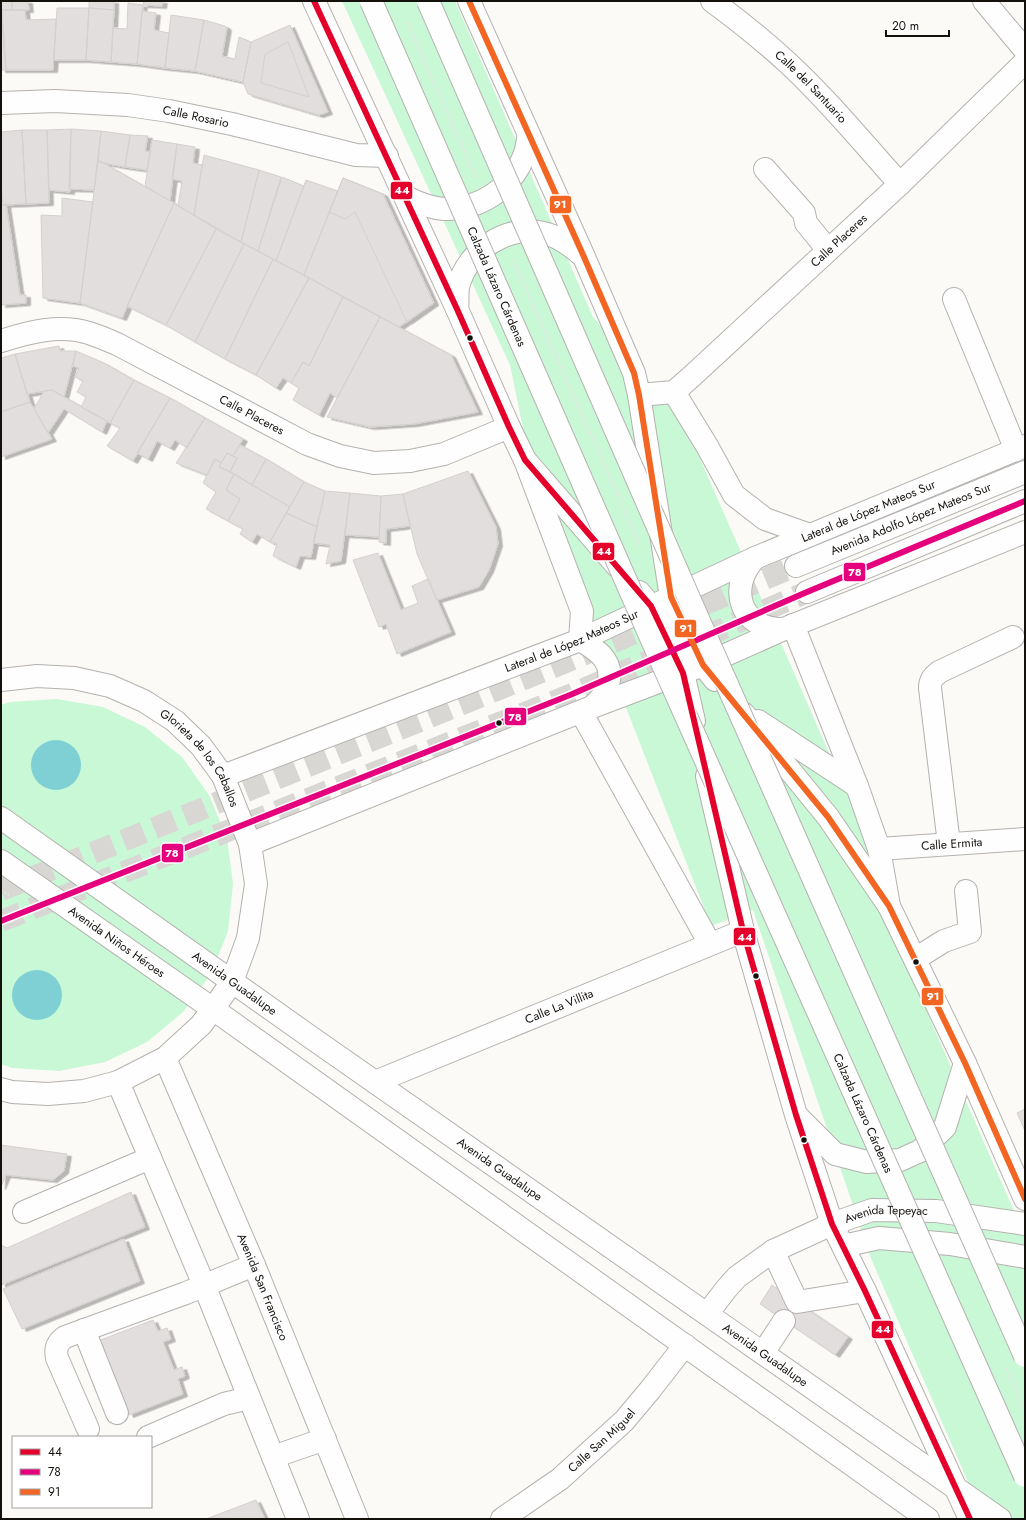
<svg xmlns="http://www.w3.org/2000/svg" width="1026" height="1520" viewBox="0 0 1026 1520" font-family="Jost,sans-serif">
<defs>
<filter id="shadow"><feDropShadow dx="4.5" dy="2.5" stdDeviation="0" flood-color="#0004"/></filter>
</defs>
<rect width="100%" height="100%" fill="#fcfaf7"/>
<path fill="#c8f8d6" d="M342,1H455L593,317L683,420L863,830L930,1019L1025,1236V1519H984L870,1256L753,910L711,926L529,458L510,365Z
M57,699L103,707L145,727L182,757L209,795L227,838L233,884L228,931L211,974L183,1012L147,1042L105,1062L59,1071L12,1068L1,1064V705L10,702Z"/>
<path fill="#7fd0d5" d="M31 765a25 25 0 1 1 50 0a25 25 0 1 1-50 0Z
M12 995a25 25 0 1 1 50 0a25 25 0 1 1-50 0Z"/>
<path fill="#e2dede" stroke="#d4d0d0" filter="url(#shadow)" d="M1,1H12V10H1Z
M12,1H28L29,10H12Z
M89,1H114V10L89,8Z
M144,1H163L162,6L143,5Z
M128,3L143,5L137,64L111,62L113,28L127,29Z
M57,8H89L86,60H54Z
M89,8L114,10L111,62L86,60Z
M1,10L6,70H1Z
M2,10H25L26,20L56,19L53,70H6Z
M142,11L156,13L154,30L169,33L165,68L137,64Z
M171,15L204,20L195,71L165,68Z
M204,20L225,26L227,28L222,56L235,59L239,37L251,42L243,82L195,71Z
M290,25L328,112L319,115L248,94L243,82L251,42Z
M288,42L309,97L261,83L265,54Z
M71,129L101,131L94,190L69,189Z
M71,129L70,192L49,190L47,130Z
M22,130H47L49,203L26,204Z
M22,130L26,204L3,205L1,186V132Z
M101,131L130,135L125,167L98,162Z
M130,135L148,136L145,151L150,152L147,170L125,167Z
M152,140L177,144L170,201L145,186Z
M177,144L195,147L193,163L202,165L194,215L178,206L182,181L172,179Z
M204,155L259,170L241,242L194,215Z
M98,160L174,203L122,318L80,303Z
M259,170L281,177L258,251L241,242Z
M282,177L304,186L276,261L258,251Z
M343,178L383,194L434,303L399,327L304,275Z
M343,178L383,194L434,303L407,322L355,212L345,219L329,212Z
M306,180L338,191L304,275L276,261Z
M62,198L93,202L80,303L43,298L41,215L62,216Z
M174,203L216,229L166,325L127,306Z
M6,204L20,295H26V303L1,305V205Z
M216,229L244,244L195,342L166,325Z
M244,244L273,259L225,359L195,342Z
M273,259L309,278L256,375L225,359Z
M309,278L343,297L309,366L303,362L291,383L283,378L276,388L256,375Z
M343,297L380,317L337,398L330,393L319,415L293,400L299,388L291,383L303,362L309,366Z
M380,317L451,355L478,412L414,424L370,427L327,417Z
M59,346L60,351H76L64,397L52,390L27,394L15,354Z
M76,351L104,363L134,380L110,423L81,407L86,397L77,392L83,381L75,377L79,368L73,366Z
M15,354L30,402L1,412V358Z
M134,380L170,398L133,461L107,446L120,428L110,423Z
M52,390L107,421L102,432L64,409L48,433L34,409L44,391Z
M170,398L205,418L187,448L175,440L170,448L157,441L148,459L137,453Z
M30,402L52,439L1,457V412Z
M205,418L243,439L233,456L227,453L221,463L215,459L207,475L176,463Z
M240,445L266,459L252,485L230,472L237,458L233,456Z
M227,453L237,458L230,472L219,467Z
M215,459L221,463L219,467L234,474L226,490L240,499L228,521L206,509L216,492L203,483Z
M266,459L304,482L290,507L252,485Z
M468,471L496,527L498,544L489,570L479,587L437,600L417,554L403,494Z
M234,474L290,507L270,542L257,534L252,542L240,534L243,529L228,521L240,499L226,490Z
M304,482L325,491L317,527L286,513Z
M325,491L350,493L341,561L326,564L330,545L313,543Z
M350,493L381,496L379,537L345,535Z
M403,494L410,526L386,529V543L379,542L381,496Z
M286,513L317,527L311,557L300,556L296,567L273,556L277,544L270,542Z
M378,553L401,610L418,603L412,586L428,579L451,632L397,654L386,624L379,627L353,560Z
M1025,1109V1131L1017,1113Z
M1,1145L67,1154L64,1171L53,1180L6,1175L1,1187Z
M131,1192L145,1227L1,1285V1245L7,1248Z
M124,1239L140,1281L22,1329L3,1289Z
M772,1285L848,1337L835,1355L760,1304Z
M153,1320L158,1331L167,1328L171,1339L163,1342L174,1370L182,1367L185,1376L178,1379L183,1394L129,1415L98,1341Z
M256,1500L265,1519H206Z"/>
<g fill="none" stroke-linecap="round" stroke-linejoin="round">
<path stroke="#d9d7d4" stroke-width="22" stroke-dasharray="22 11" stroke-linecap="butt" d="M1,890L561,664L796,566
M1,921L570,695L807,592"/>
<defs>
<g id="minor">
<path d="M314,1L457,309L509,427L525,460L617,566"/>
<path d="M469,1L584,257L634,373L639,395L671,597L703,665L715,680"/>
<path id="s1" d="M712,1C738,20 764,41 788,63C828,100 863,143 900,184"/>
<path d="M984,1L1025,50"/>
<path id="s2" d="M1,103L55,101L128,105L169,111L232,124L356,155L387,156"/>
<path d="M765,169L804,213L806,223L828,250"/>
<path d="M406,197C418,203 430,208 444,209C479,210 511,189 524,156C527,149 527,142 529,135"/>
<path d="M954,299L1016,450"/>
<path d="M457,309C458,302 457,294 458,287C467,251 507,224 543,233C559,236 571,246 583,256"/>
<path id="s3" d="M1,341C29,332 59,324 89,333C98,336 108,340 117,344L307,444L340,456L374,463L410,461L444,454L509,427"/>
<path d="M674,392L707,446L734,495L765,519L810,535"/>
<path id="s4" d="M639,395L674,392L691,377L900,184L1025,62"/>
<path d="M639,592L651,606L683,673L694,721"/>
<path d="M581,712L710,944"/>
<path d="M744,714L828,817L889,906L965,1063L1025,1199"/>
<path d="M758,721L857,786"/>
<path d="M707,776L743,931L796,1115L832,1224L865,1291L970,1519"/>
<path d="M949,844L930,688C930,680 933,677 939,672L1013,637"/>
<path id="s5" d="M879,849L1025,839"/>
<path d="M915,959L944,941L970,932L966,891"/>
<path id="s6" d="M165,1058L254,1265L357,1519"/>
<path d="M118,1082L204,1285L298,1519"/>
<path id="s7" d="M375,1082L743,931"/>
<path d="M799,1118L835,1154L867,1162L900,1160L920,1151L945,1127L965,1063"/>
<path d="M24,1212L150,1158"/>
<path d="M843,1246L879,1238L950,1244L1025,1257"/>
<path d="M773,1251L797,1302L865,1291"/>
<path id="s8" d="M707,1314L727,1288L737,1277L773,1251L832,1224L872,1210L936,1211L1025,1224"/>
<path d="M84,1330L117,1413"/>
<path d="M763,1353L784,1321"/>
<path d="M88,1429L57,1358C55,1348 57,1343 65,1337L186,1293L254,1265"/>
<path d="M148,1437L224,1404L249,1398"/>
<path d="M273,1457L325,1439"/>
<path id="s9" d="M502,1519L560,1479L624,1421L650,1390L685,1345"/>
</g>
<g id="major">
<path d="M525,460L582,611L580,640C587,644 595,649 601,655C617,672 608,694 592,707"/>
<path d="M755,558C727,588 740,630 784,629"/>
<path id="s10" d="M796,566L1025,472"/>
<path d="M807,592L1025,501"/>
<path d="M793,625L857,786L879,849L889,906"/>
<path id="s11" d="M1,680L37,676L74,678L110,686L144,701L175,721L201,746L223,776L250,844L256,884L248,938L232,982L213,1009L201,1025L165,1058L118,1082L84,1091L48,1094L12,1092L1,1089"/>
<path id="s12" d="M223,776L580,640L755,558L1025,446"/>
<path id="s13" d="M1,818L309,1036L1000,1519"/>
<path d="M250,844L592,707L703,665L784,629L1025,532"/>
<path id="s14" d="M1,861L213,1009L928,1519"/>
</g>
</defs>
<use href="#minor" stroke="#b4b1ae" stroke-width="24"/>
<use href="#major" stroke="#b4b1ae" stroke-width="24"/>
<path stroke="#e5e5e3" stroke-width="2.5" stroke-dasharray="2 2" stroke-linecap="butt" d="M407,22L477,179
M513,260L640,545
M1,890L9,895
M1006,1368L1025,1411"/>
<use href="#minor" stroke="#fffefe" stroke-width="22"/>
<use href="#major" stroke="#fffefe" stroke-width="22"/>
<defs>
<g id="highway-bridge">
<path id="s15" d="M371,1L652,640L1025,1476"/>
<path d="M428,1L699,621L1025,1356"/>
</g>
</defs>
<use href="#highway-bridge" stroke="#b4b1ae" stroke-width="24" stroke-linecap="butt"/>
<use href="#highway-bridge" stroke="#fffefe" stroke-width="22"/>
<defs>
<path id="bus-1" d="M314,1L457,309L509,427L525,460L651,606L683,673L743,931L796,1115L832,1224L865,1291L970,1519"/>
<path id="bus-2" d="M1,921L570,695L807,592L1025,501"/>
<path id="bus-3" d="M469,1L584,257L634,373L639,395L671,597L703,665L828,817L889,906L965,1063L1025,1199"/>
</defs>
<use href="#bus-1" stroke="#fff" stroke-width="9"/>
<use href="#bus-2" stroke="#fff" stroke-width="9"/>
<use href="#bus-3" stroke="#fff" stroke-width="9"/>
<use href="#bus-1" stroke="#e4002b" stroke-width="6"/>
<use href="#bus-2" stroke="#e5007d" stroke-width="6"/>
<use href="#bus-3" stroke="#f26522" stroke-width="6"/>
</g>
<g fill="#14110d" stroke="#fff" stroke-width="1.5">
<circle cx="470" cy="338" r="3.5"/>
<circle cx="499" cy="723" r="3.5"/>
<circle cx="916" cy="962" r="3.5"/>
<circle cx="756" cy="976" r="3.5"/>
<circle cx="804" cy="1140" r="3.5"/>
</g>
<g text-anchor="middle" stroke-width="4" stroke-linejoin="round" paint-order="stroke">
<g font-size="12" fill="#14110d" stroke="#fff">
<text dy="4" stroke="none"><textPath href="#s1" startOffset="131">Calle del Santuario</textPath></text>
<text dy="4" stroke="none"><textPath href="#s2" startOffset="196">Calle Rosario</textPath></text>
<text dy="4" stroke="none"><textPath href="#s4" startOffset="259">Calle Placeres</textPath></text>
<text dy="4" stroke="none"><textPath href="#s15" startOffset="312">Calzada Lázaro Cárdenas</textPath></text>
<text dy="4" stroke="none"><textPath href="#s3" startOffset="272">Calle Placeres</textPath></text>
<text dy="4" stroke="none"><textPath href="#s12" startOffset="698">Lateral de López Mateos Sur</textPath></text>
<text dy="4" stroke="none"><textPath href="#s10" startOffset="124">Avenida Adolfo López Mateos Sur</textPath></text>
<text dy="4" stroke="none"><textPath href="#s12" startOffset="374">Lateral de López Mateos Sur</textPath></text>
<text dy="4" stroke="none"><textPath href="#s11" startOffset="229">Glorieta de los Caballos</textPath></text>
<text dy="4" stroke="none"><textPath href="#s5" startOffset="73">Calle Ermita</textPath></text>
<text dy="4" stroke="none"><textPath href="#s14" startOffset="141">Avenida Niños Héroes</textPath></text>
<text dy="4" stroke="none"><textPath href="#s13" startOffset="286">Avenida Guadalupe</textPath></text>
<text dy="4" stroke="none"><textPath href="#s7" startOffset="199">Calle La Villita</textPath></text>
<text dy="4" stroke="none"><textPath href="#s15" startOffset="1216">Calzada Lázaro Cárdenas</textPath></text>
<text dy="4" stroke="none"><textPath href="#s13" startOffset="610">Avenida Guadalupe</textPath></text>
<text dy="4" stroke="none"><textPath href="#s8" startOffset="213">Avenida Tepeyac</textPath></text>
<text dy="4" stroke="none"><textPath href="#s6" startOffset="249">Avenida San Francisco</textPath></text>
<text dy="4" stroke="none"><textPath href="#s13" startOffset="934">Avenida Guadalupe</textPath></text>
<text dy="4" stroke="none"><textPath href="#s9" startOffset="127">Calle San Miguel</textPath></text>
</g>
</g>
<g stroke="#fff" stroke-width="1.5">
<rect x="390" y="181" width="23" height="19" rx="4" fill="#e4002b"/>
<rect x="549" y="195" width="23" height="19" rx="4" fill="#f26522"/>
<rect x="592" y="542" width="23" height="19" rx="4" fill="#e4002b"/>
<rect x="843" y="562" width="23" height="20" rx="4" fill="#e5007d"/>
<rect x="674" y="619" width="23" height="19" rx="4" fill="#f26522"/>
<rect x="504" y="707" width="23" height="19" rx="4" fill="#e5007d"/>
<rect x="161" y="843" width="23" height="20" rx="4" fill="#e5007d"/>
<rect x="733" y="927" width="23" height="19" rx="4" fill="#e4002b"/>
<rect x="921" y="987" width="23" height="19" rx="4" fill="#f26522"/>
<rect x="871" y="1320" width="23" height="19" rx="4" fill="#e4002b"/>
</g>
<g font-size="11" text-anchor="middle" font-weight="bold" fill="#fff">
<text x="402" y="194">44</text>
<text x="560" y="208">91</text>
<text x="604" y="555">44</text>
<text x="855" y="576">78</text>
<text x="686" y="632">91</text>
<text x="515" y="721">78</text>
<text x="172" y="857">78</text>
<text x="745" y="941">44</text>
<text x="933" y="1000">91</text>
<text x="883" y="1333">44</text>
</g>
<rect width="1026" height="1520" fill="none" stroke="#14110d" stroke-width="4"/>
<rect x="12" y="1436" width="140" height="72" fill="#ffffff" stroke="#a1a09e"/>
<rect x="20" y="1449" width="20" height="6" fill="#e4002b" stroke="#a1a09e"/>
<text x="48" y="1456" font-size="12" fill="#14110d">44</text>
<rect x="20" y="1469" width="20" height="6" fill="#e5007d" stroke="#a1a09e"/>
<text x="48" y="1476" font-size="12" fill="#14110d">78</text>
<rect x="20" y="1489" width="20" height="6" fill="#f26522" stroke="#a1a09e"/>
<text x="48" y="1496" font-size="12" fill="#14110d">91</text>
<path d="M886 30v6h63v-6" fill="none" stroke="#14110d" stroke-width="2"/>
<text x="892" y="30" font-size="12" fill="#14110d" stroke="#ffffff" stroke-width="3" paint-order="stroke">20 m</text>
</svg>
